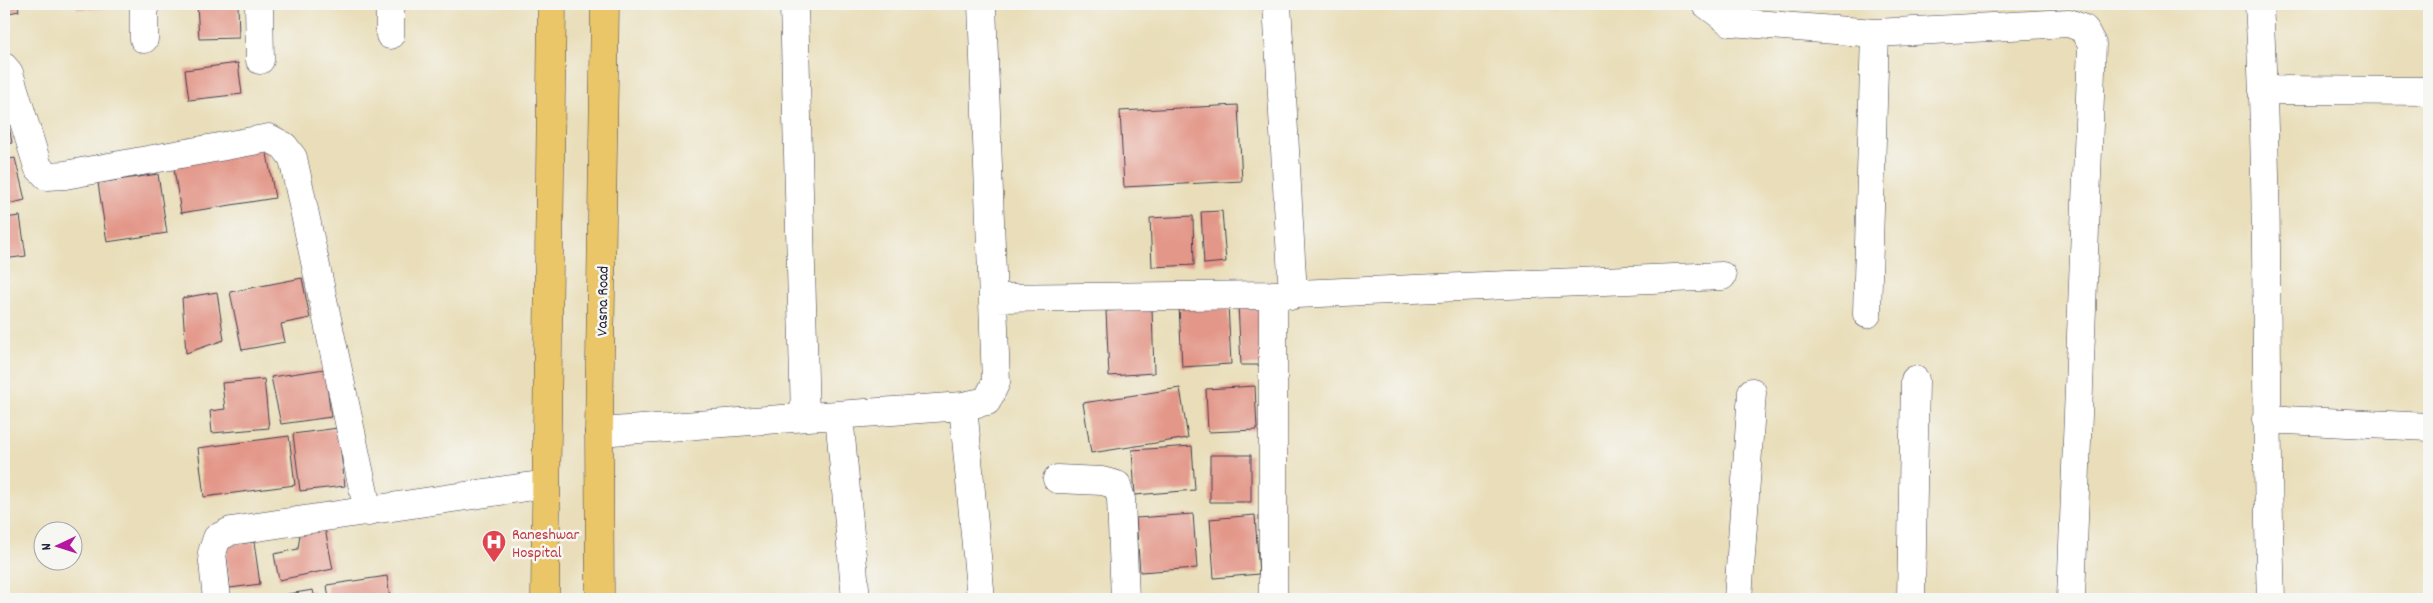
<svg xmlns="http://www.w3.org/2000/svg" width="2433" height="603" viewBox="0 0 2433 603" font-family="Dekko,sans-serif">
<rect width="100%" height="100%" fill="#f6f6f2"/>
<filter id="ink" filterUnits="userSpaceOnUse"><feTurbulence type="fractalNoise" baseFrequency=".02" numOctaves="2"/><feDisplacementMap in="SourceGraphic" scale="10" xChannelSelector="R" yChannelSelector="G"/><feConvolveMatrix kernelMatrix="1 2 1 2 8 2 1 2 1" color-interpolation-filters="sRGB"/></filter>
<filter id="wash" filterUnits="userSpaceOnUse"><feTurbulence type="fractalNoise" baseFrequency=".0096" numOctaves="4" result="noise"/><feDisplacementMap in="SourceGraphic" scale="20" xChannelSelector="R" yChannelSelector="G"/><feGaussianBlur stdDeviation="1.12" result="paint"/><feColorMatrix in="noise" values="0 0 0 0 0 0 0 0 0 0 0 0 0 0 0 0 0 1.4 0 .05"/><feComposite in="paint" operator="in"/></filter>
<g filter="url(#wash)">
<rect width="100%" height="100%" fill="#e9deb9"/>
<g id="blocks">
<path fill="#e39789" d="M4,4H18L19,11L4,14Z
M77,4H132V7L77,9Z
M197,4H238L239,38L199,39Z
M238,63L242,94L189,100L185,70Z
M4,97L12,143L4,144Z
M1238,105L1242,181L1124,187L1120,111Z
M266,148L275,198L181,213L173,163Z
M15,158L25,200L4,205V160Z
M158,174L167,233L107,242L98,183Z
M1222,211L1226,262L1204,264L1201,212Z
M20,216L26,256L4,259V218Z
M1193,216L1194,265L1152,267L1150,218Z
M302,278L310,318L281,324L285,342L242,350L230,292Z
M217,292L224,340L186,353L182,298Z
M1228,304L1231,364L1182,367L1179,306Z
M1238,304H1264L1266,365H1241Z
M1152,309L1154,373L1109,376L1106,311Z
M325,369L331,417L281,424L271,377Z
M264,379L269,428L212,433L210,411L225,409L222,383Z
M1255,386L1257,430L1208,432L1206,389Z
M1180,388L1188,438L1091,453L1083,403Z
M338,428L345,486L300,491L293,434Z
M289,436L295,485L204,497L198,448Z
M1192,446L1195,490L1135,495L1132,450Z
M1210,455H1251V502H1210Z
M1193,514L1197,568L1140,572L1136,518Z
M1255,515L1259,574L1214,578L1210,519Z
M325,529L333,569L279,580L274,554L298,549L300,534Z
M254,542L260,584L230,588L225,545Z
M387,576L390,599H329L327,585Z
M313,590L315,599H277L276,596Z"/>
</g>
</g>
<g filter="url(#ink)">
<use href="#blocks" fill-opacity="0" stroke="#403e4e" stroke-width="1"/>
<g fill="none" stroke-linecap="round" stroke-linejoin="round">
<defs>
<path id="minor" d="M259,4L260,60
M390,4V35
M794,4L805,417
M1277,4L1293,295
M1706,4L1730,22L1875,33L2069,23L2084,29L2092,44L2071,599
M2259,4C2270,202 2264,401 2271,599
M144,39V4
M4,67L9,73L38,167L47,176L65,175L269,138L284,146L293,158L368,512
M2264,90L2429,91
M1273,295V599
M994,298L1273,295L1722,276
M1867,314L1875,33
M963,406L981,599
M839,415L856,599
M2266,419L2429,427
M599,432L963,406L987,401L996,382L982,4
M1057,479L1102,481L1117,485L1121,499L1125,599
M217,599L212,553L217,538L231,531L546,484
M1738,599L1752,392
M1911,599L1915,380"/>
<path id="major" d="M545,599L552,4
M600,599L599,432L605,4"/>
</defs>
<use href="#minor" stroke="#403e4e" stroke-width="29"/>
<use href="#major" stroke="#403e4e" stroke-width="29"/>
<use href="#minor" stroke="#fff" stroke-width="28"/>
<use href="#major" stroke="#ebc669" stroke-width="28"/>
</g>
</g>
<defs>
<symbol id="hospital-pin" viewBox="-11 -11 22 30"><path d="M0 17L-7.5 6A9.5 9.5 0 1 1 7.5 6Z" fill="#e0444e" stroke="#f6f6f2"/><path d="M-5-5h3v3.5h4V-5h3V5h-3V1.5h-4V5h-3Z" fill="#fff"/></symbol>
</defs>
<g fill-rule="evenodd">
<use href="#hospital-pin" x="480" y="528" width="28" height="38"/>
</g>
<g text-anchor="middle" stroke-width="5" stroke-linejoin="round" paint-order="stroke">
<g font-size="16" fill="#22223b" stroke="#f6f6f2">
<text transform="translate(601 301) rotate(-89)" y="6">Vasna Road</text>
</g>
<g font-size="16" fill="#be3a42" stroke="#f6f6f2" text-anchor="start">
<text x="512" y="539">Raneshwar<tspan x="512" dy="18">Hospital</tspan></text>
</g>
</g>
<rect width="2433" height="603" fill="none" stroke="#f6f6f2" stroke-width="20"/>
<g transform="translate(58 546) rotate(266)"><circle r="24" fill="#f6f6f2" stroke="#a1a1a9"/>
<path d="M0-4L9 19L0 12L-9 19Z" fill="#b5179e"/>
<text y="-8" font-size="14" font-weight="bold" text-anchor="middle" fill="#22223b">N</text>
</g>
</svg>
